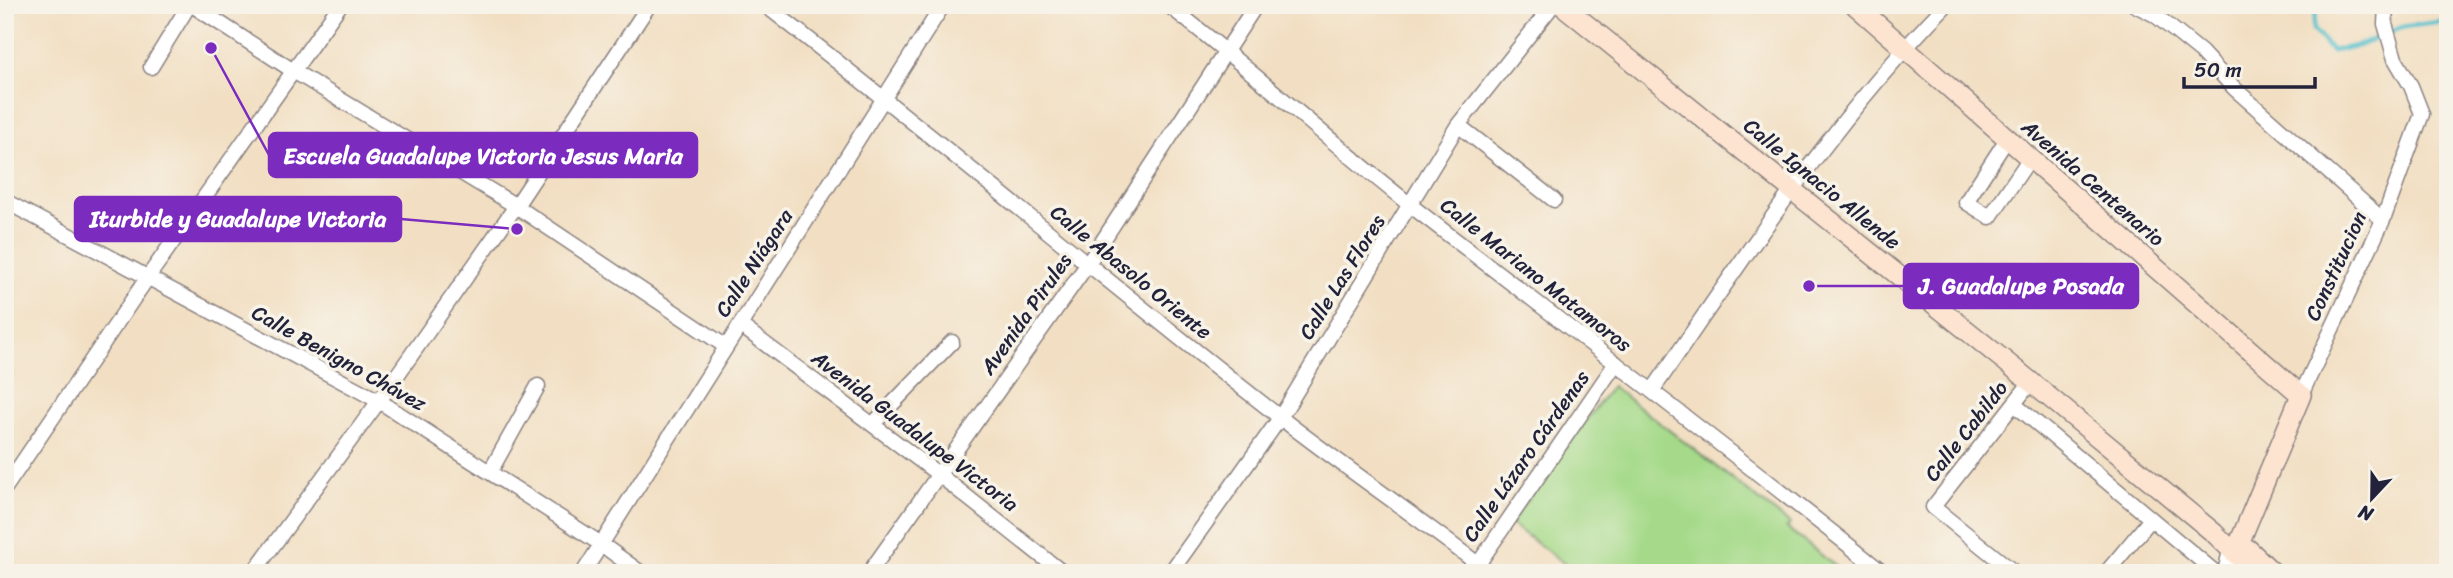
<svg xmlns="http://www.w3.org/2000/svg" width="2453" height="578" viewBox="0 0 2453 578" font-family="Sriracha,sans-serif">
<rect width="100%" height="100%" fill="#f7f3e8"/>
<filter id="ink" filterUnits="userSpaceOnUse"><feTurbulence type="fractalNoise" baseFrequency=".0143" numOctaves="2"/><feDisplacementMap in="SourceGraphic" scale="14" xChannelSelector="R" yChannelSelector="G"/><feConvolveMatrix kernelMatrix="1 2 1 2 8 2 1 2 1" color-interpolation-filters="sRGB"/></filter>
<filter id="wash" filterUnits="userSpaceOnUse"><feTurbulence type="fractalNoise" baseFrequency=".00686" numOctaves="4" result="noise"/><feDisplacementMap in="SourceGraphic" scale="28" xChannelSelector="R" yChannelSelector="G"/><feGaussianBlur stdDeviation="1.57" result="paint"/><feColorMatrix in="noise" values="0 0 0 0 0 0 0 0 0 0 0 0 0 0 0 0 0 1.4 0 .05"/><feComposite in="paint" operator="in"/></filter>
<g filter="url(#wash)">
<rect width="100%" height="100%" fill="#f2dfc3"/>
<path fill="#a6da8a" stroke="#647e62" stroke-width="2" d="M1612,386L1790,524L1787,528L1844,573H1577L1510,523Z"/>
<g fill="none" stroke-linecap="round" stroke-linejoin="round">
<path stroke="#54c1cd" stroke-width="5" d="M2316,5L2313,30L2332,51L2357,46L2403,27L2448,21"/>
</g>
</g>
<g filter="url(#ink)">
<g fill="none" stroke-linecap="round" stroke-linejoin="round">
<defs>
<path id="street" d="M192,5L295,72L516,206L725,346
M765,5C938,139 1105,281 1277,415C1346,469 1420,518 1489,573
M1168,5C1252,70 1330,142 1414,208C1570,329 1729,448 1883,573
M2135,5L2155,15L2201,52L2235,89L2383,220
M151,67L189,5
M1458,125L1554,200
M2007,139L1966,202L1990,217L2030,158
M5,201L379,401L601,544L641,573
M740,325L938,474L1063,573
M1652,391C1744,258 1832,121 1946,5
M2301,395L2383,220L2422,114L2411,86L2395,59L2385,24L2386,5
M2014,404L2216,573
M873,424L952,342
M490,472L538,386
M5,488L148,277L340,5
M253,573L379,401L516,206L649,5
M583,573L943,5
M869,573L1087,265L1256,5
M1170,573L1280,418L1458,125L1553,5
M1472,573L1616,363
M2015,573L1933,507L2031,382
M2106,573L2151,519
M2225,573L2230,550L2237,544"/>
<path id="secondary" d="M1562,5L2031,382L2214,533L2255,573
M1855,5L2301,395L2240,541
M2248,549L2273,573"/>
</defs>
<use href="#street" stroke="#8a807f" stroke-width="17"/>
<use href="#secondary" stroke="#8a807f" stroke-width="22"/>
<use href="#street" stroke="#fff" stroke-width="14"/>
<use href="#secondary" stroke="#fde4d1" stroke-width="19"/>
</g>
</g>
<g text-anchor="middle" stroke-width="7" stroke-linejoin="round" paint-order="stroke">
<g font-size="21" fill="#22223b" stroke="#f7f3e8">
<text transform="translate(2093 183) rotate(41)" y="7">Avenida Centenario</text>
<text transform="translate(1822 184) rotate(39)" y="7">Calle Ignacio Allende</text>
<text transform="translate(754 263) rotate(-57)" y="7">Calle Niágara</text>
<text transform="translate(2336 266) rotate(-65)" y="7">Constitucion</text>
<text transform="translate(1131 272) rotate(39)" y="7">Calle Abasolo Oriente</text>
<text transform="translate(1536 275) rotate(38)" y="7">Calle Mariano Matamoros</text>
<text transform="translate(1342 277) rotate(-58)" y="7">Calle Las Flores</text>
<text transform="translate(1026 314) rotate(-55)" y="7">Avenida Pirules</text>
<text transform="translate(339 358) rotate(29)" y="7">Calle Benigno Chávez</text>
<text transform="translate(915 431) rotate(37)" y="7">Avenida Guadalupe Victoria</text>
<text transform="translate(1966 431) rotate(-52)" y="7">Calle Cabildo</text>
<text transform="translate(1526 456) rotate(-55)" y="7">Calle Lázaro Cárdenas</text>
</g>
</g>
<path fill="none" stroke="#7b2cbf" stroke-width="2.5" d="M211 48L269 155M517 229L401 219M1809 286L1904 286"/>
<g fill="#7b2cbf" stroke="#f7f3e8" stroke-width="2.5">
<circle cx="211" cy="48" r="7"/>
<circle cx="517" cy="229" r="7"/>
<circle cx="1809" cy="286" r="7"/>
</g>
<g fill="#7b2cbf" stroke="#7b2cbf" stroke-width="2.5">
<rect x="269" y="133" width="428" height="44" rx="7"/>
<rect x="75" y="197" width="326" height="44" rx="7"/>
<rect x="1904" y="264" width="234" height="44" rx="7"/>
</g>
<g font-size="23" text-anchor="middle" font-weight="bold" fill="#fff">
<text x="483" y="164">Escuela Guadalupe Victoria Jesus Maria</text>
<text x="238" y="227">Iturbide y Guadalupe Victoria</text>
<text x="2021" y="294">J. Guadalupe Posada</text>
</g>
<rect width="2453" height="578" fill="none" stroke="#f7f3e8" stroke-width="28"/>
<g transform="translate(2372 498) rotate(202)" stroke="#f7f3e8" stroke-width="5" paint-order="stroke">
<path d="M0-5L12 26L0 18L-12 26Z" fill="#22223b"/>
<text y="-10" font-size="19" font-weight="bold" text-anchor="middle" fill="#22223b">N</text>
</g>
<path d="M2184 77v10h131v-10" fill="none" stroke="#22223b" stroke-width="3.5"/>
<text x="2194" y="77" font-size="21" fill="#22223b" stroke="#f7f3e8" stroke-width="5" paint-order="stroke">50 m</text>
</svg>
